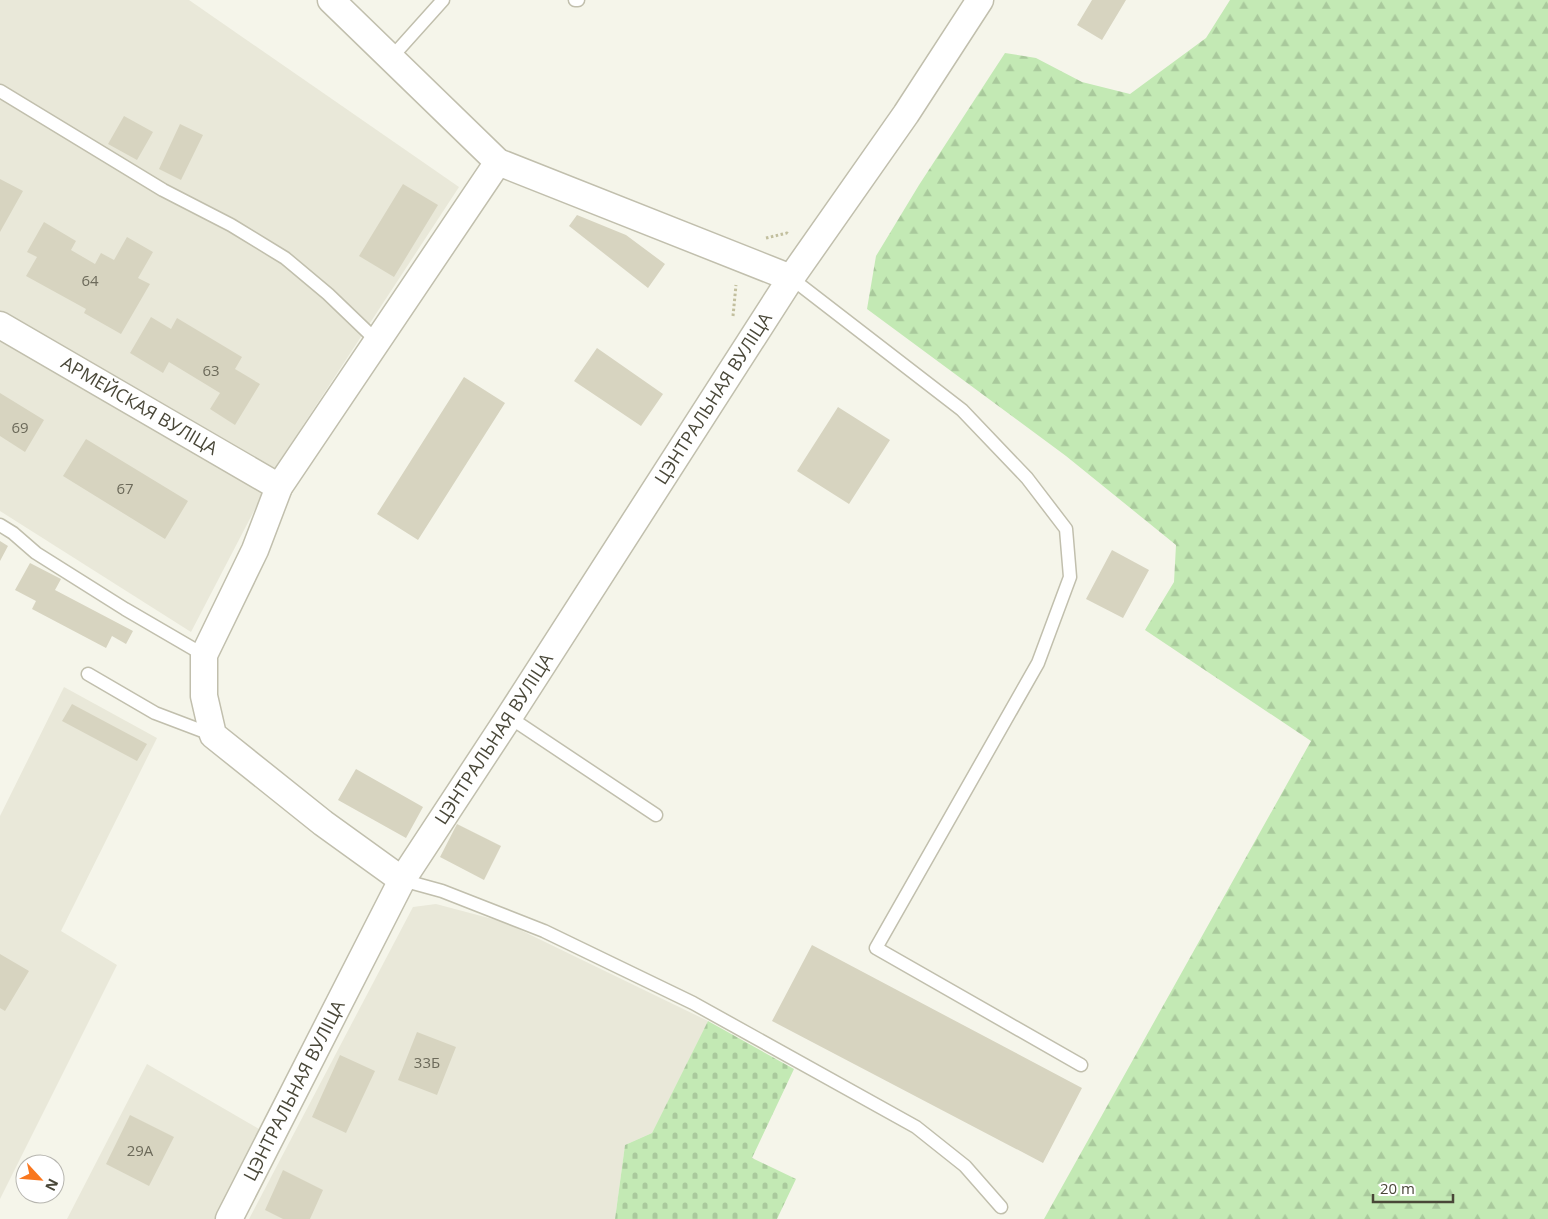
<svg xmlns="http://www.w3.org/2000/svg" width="1548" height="1219" viewBox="0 0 1548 1219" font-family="'Open Sans',sans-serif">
<defs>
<pattern id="forest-firs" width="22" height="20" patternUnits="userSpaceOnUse" patternTransform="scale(1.25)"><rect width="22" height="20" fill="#c3e9b4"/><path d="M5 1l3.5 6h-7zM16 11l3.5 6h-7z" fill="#a9c99c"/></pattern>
<pattern id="cemetery-stones" width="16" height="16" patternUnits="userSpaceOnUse" patternTransform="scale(1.25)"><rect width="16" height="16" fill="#c3e9b4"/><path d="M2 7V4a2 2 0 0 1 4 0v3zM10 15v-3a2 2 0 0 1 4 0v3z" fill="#a9c99c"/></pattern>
</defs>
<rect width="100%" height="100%" fill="#f5f5ea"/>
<path fill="#e9e8d9" d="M0,0H189L459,187L281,459L191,632L0,511Z
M64,687L157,738L61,931L117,965L0,1199V816Z
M436,904L504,922L708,1021L652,1133L625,1145L615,1219H249L413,907Z
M147,1064L259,1129L215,1219H67Z"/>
<path fill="url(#forest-firs)" d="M1230,0H1548V1219H1044L1311,741L1145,630L1174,582L1176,545L1066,456L867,309L876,256L919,185L1005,53L1036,58L1082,82L1130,94L1206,38Z"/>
<path fill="url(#cemetery-stones)" d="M708,1021L794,1069L752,1158L796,1179L777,1219H615L625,1145L652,1133Z"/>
<path fill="#d7d4c0" d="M1092,0H1126L1102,40L1077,25Z
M124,116L153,132L137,160L108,144Z
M180,124L203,135L181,180L159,169Z
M0,179L23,191L0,232Z
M403,184L438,205L394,277L359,256Z
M577,215L626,235L665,264L648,288L569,226Z
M44,222L76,241L71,250L95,264L101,253L114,260L127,237L153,252L138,278L150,284L121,334L84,313L86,309L26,276L37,257L27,252Z
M151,317L171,329L177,318L242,357L235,369L260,384L235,425L210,409L220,393L169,362L163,373L130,353Z
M597,348L663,394L641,426L574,381Z
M464,377L505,403L418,540L377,514Z
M0,393L44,420L25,452L0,436Z
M838,407L890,440L849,504L797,471Z
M86,439L188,501L165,539L63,476Z
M0,541L8,546L0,561Z
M1112,550L1149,570L1123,618L1086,599Z
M30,563L61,579L55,590L133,631L126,644L112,636L106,648L32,609L36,601L15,590Z
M72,704L147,744L137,761L62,721Z
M356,769L423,807L406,838L338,800Z
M457,824L501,846L484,880L440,857Z
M812,945L1082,1088L1043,1163L772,1021Z
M0,954L29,971L5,1011L0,1008Z
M417,1032L456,1047L437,1095L398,1080Z
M340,1055L375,1071L346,1133L312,1117Z
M130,1115L174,1137L149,1186L106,1164Z
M283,1170L323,1190L310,1219H283L265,1210Z"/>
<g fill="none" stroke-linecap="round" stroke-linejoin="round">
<defs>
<path id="service" d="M575,0H578
M391,58L443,0
M0,91L163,190L231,225L285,258L328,294L378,342
M791,278L962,410L1027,478L1066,529L1070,577L1038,663L876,948L1081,1065
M0,525L13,533L36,553L125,609L204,655
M88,674L155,713L213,735
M509,717L656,815
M402,880L442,891L544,931L693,1003L916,1127L965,1166L1001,1207"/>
<g id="minor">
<path d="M331,0L498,162L791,278"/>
<path id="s1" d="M0,325L279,487"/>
<path d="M402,880L323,823L213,735L204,696V655L255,550L279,487L498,162"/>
<path id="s2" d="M229,1219L402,880L509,717L791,278L906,114L980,0"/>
</g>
</defs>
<use href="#service" stroke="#c1bfad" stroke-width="15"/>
<use href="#minor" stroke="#c1bfad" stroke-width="29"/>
<path stroke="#c2bf9e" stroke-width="3" stroke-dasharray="2.5 2.5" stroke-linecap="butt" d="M766,238L787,233L789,235
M733,316L736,285"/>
<use href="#service" stroke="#fff" stroke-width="12"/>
<use href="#minor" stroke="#fff" stroke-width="26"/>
</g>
<g text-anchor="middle" stroke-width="5" stroke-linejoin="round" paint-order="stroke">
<g font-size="15" fill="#6c6a5a">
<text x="90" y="286">64</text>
<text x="211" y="376">63</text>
<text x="20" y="433">69</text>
<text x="125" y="494">67</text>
<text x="427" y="1068">33Б</text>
<text x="140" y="1156">29А</text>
</g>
<g font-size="18" fill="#494738" stroke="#fff">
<text dy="6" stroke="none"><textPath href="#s2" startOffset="954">ЦЭНТРАЛЬНАЯ ВУЛІЦА</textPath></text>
<text dy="6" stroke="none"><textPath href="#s1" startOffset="161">АРМЕЙСКАЯ ВУЛІЦА</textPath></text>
<text dy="6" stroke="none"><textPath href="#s2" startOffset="549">ЦЭНТРАЛЬНАЯ ВУЛІЦА</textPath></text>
<text dy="6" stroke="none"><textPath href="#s2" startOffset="144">ЦЭНТРАЛЬНАЯ ВУЛІЦА</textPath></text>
</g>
</g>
<g transform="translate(40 1179) rotate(116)"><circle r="24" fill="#ffffff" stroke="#b6b5af"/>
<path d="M0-4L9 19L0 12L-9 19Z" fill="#f9771e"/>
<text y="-8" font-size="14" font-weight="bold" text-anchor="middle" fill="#494738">N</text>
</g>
<path d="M1373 1194v8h80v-8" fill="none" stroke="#494738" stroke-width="2.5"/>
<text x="1380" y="1194" font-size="15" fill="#494738" stroke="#ffffff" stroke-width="4" paint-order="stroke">20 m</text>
</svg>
